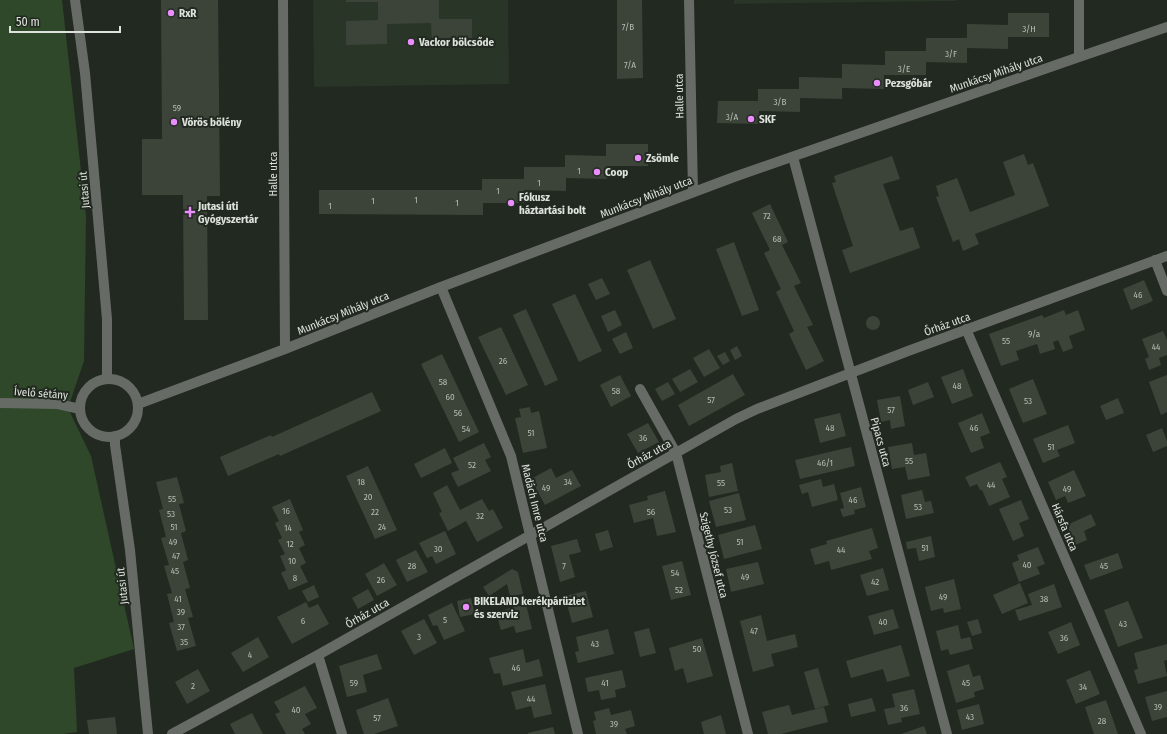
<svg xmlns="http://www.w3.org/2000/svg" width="1167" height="734" viewBox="0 0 1167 734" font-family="'Fira Sans Condensed',sans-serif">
<rect width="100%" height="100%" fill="#222920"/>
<path fill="#293526" d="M313,0H508L509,84L314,87Z
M734,0H958L955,1L734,4Z"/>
<path fill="#2e4829" d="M0,0H62L86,216L84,361L68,408L91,456L134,649L74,668L77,732L63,734H0Z"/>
<path fill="#3c443a" d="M161,0H218L220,196H207L208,320H184L183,195H142V139H162Z
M346,0H439V19H472V42L432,43L431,23L387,24V44L346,45V21L378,20V2H346Z
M617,0H642L643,78L617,79Z
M1008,13H1049V37H1008V49L967,48V63L926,62V75H884V89L842,88V99L800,98V112L759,111V124L717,123L718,101H758V89H799V77L842,78V64L885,65V51H926V38H967V24L1008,25Z
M606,144H648V166H607V179L566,178V191L524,190V203H483V215L319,214V190H482V179H524V167H565V155L606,156Z
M1024,154L1028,165L1033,163L1049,206L975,234L979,244L963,251L959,239L953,242L936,197L939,196L936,186L957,178L970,212L1015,195L1003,162Z
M892,156L900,179L883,184L900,231L913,227L920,248L850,273L842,250L853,246L832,183L836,182L834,176Z
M770,204L788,242L782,245L801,283L794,286L813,325L807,327L824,361L806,370L789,334L794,331L776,292L781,289L764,253L770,250L752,213Z
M734,242L759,310L742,316L716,249Z
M650,260L676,319L653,329L627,270Z
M602,278L610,294L596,300L588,284Z
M1144,280L1153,301L1131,310L1123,289Z
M575,294L602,351L579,362L552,304Z
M526,309L558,380L545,386L513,315Z
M615,310L622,325L608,332L601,316Z
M1064,310L1066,315L1078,310L1085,330L1069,336L1073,348L1063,352L1058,340L1053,342L1055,349L1040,354L1037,344L1016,351L1019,360L1001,366L989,334L1042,315L1044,318Z
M866 323a7 7 0 1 1 14 0a7 7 0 1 1-14 0Z
M501,327L528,385L506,395L478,337Z
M1163,331L1167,340V355L1159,358L1161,365L1149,370L1145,359L1149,357L1142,339Z
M626,332L633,348L620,354L612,339Z
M737,346L742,356L735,360L730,350Z
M709,349L720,368L704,377L693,358Z
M725,352L730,361L723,365L717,356Z
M442,354L479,432L459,442L421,364Z
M690,369L698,382L680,392L672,379Z
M963,369L973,396L952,404L941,377Z
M733,374L745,395L689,426L678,405Z
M620,375L631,396L611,407L600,385Z
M1167,375V412L1161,415L1149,382Z
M1033,379L1047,414L1023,423L1009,389Z
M668,382L675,394L662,401L655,389Z
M928,382L934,397L913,405L908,390Z
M372,392L381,411L280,456L279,454L228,476L220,457L271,435L272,437Z
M900,396L905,426L891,429L890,420L881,422L877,400Z
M1118,398L1124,413L1106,420L1100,406Z
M530,407L531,413L539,411L547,448L523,453L515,418L521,417L519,409Z
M840,413L846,436L820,443L814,419Z
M982,413L990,433L980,437L984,448L971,453L958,423Z
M648,423L659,442L638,453L627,434Z
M1068,425L1075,443L1057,450L1060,456L1043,463L1033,439Z
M1162,428L1167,441V446L1153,452L1146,435Z
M484,443L491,457L485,460L491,471L458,487L451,473L459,470L453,458Z
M912,443L914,455L926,453L930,476L908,480L905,467L892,469L888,447Z
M851,447L855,466L800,479L795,460Z
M445,448L452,463L421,478L414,464Z
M1000,462L1007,477L1002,479L1010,497L989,506L982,490H980L977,484L970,487L965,477Z
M732,463L738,491L709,497L705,475L721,472L720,466Z
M368,466L397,530L375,539L346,476Z
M551,468L556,478L572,470L581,486L545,505L531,479Z
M1074,470L1086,496L1068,503L1065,496L1056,500L1048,482Z
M177,477L184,503L179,504L186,531L181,533L188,560L183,562L190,588L185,589L193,617L188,618L196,646L177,651L169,623L174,622L167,594L172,593L164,566L169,565L161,538L166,537L159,510L163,509L156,482Z
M821,479L823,487L834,484L838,500L812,507L808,492L802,494L799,485Z
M447,485L460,510L482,499L489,511L493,509L503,528L477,542L466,521L448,531L439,513L442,512L433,493Z
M861,487L866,507L854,510L855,514L843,517L840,509L844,508L840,493Z
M922,490L925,502L931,501L934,513L906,519L901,495Z
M665,491L676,532L657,536L653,518L634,523L629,505L648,500L647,496Z
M739,493L746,520L716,527L709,501Z
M290,499L303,530L299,532L305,545L299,548L306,563L300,566L308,582L289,590L281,573L286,570L280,556L285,554L278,540L282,538L275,523L279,521L272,507Z
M1021,500L1029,519L1019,523L1024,536L1013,541L999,509Z
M1091,514L1096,525L1084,531L1087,540L1075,545L1067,525Z
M755,525L762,549L724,559L718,535Z
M872,528L878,548L869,551L872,559L831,570L829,561L815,565L810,549L827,544L826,541Z
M608,530L613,547L600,551L595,534Z
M445,531L456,554L436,564L432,556L427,558L419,543Z
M931,536L935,557L919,561L916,548L907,549L906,542Z
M577,539L581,552L569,555L575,577L560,582L551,546Z
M1038,547L1045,564L1037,567L1040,574L1019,582L1012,563L1019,560L1017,555Z
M416,550L428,572L407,582L396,560Z
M1118,553L1123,568L1090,580L1084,565Z
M682,561L691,595L671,600L662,566Z
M758,562L764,584L731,592L726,569Z
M384,563L397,585L377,596L365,574Z
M883,568L889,590L867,596L860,575Z
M512,569L518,572L523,594L510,596L507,584L489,596L483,587Z
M954,579L961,609L944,613L943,608L931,611L925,587Z
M1020,583L1028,603L1002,614L993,595Z
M1054,584L1062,607L1019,621L1015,610L1032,605L1028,594Z
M314,585L319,597L308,602L302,591Z
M368,589L374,600L358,609L352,598Z
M586,591L593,617L572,623L565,596Z
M471,598L475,614L460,617L457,601Z
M1128,601L1143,638L1118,647L1104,610Z
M306,602L309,608L318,604L329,624L292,644L277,617Z
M452,603L465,631L444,640L437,625L433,626L428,615Z
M526,604L532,629L516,633L514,626L501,630L496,612Z
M893,609L899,628L874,635L868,616Z
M761,615L767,641L795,634L798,647L771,654L774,666L753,672L740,621Z
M424,619L437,643L414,655L401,631Z
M978,619L982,633L972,636L967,622Z
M1071,622L1080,645L1058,654L1048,632Z
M958,625L961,639L970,637L973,649L950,655L948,649L941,651L936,631Z
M649,628L656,653L640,657L634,632Z
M608,629L614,654L578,663L575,652L579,651L576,637Z
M258,637L269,657L243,672L231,653Z
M702,638L713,676L687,683L683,668L675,671L669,648Z
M1167,644V660L1164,661L1167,676L1138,684L1134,670L1138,669L1134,653Z
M901,645L910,676L887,682L883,669L851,678L846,661Z
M523,649L526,663L539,659L543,676L503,686L500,673L494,674L489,658Z
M377,654L382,669L363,675L367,692L347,697L339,666Z
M969,664L973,677L980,675L984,689L974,692L975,697L956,703L947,671Z
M818,668L829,705L815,709L804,672Z
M198,669L210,691L187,704L175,682Z
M622,670L626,687L615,690L616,697L601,700L599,690L588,692L585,678Z
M1090,670L1100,694L1076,704L1066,680Z
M545,684L552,714L534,718L531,706L516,710L511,692Z
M305,686L317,708L305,714L311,724L302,729L305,734H286L275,714L280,712L274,702Z
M914,689L920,714L901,718L902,722L888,725L884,709L895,707L892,694Z
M1167,691V717L1152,721L1145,697Z
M388,698L398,726L374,734H364L356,710Z
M872,698L876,711L851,717L848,704Z
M1106,700L1118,734H1094L1085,707Z
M979,704L984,724L962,730L957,710Z
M789,705L792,715L824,707L828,722L781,734H768L762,712Z
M609,708L611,715L631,710L635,726L625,729L627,734H596L593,721L596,720L594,712Z
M252,713L263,734H235L230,724Z
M721,715L726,734H704L701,722Z
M115,717L117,734H89L87,720Z
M924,726L927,734H901Z
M553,727L555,734H528V733Z"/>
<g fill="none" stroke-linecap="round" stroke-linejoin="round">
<path stroke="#676b66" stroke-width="10" d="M75,0L85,73L107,319V378
M283,0L285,349
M689,0L693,192
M1079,57V0
M793,157L947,734
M1155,260L1167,291
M441,287L511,456L578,734
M966,329L1141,734
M80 408a29 29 0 1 1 58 0a29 29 0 1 1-58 0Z
M640,389L676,453L748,734
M0,403L58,404L80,409
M138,404L285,349L441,287L734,177L1079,57L1167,27
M115,436V445L130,550L148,734
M318,655L342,734
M172,734L318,655L736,419L757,409L908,351L1167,256"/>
</g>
<g fill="#ea8dfd" stroke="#222920" stroke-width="1.5">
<circle cx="171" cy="13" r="4"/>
<circle cx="411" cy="42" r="4"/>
<circle cx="877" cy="83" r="4"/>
<circle cx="751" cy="119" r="4"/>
<circle cx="174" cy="122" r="4"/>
<circle cx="638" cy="158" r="4"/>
<circle cx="597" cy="172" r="4"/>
<circle cx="511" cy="203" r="4"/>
<path d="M188 206h4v4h4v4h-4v4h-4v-4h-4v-4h4z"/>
<circle cx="466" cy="607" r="4"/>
</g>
<g text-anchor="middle" stroke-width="4" stroke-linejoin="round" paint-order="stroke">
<g font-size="9" fill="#b5bbb4">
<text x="628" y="30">7/B</text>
<text x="1029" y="32">3/H</text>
<text x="951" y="57">3/F</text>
<text x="630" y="68">7/A</text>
<text x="904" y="72">3/E</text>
<text x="780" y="105">3/B</text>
<text x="177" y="111">59</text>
<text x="732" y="120">3/A</text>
<text x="579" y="174">1</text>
<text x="539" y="186">1</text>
<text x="498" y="194">1</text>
<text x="416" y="203">1</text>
<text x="373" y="204">1</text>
<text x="457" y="206">1</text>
<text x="330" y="209">1</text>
<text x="767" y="219">72</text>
<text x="777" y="242">68</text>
<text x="1138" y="298">46</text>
<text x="1034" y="337">9/a</text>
<text x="1006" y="344">55</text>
<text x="1156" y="350">44</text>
<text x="503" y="364">26</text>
<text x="443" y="385">58</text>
<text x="957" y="389">48</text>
<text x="616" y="394">58</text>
<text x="450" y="400">60</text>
<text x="711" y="403">57</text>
<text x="1028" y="404">53</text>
<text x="891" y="413">57</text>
<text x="458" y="416">56</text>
<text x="830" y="431">48</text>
<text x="974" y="431">46</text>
<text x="466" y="432">54</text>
<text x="531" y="436">51</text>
<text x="643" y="441">36</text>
<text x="1051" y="450">51</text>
<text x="909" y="464">55</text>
<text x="825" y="466">46/1</text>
<text x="472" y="468">52</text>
<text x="361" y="485">18</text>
<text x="568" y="485">34</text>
<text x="721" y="486">55</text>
<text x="991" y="488">44</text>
<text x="546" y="491">49</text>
<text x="1067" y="492">49</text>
<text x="368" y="500">20</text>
<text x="172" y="502">55</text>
<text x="853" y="503">46</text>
<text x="918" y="510">53</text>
<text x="728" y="513">53</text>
<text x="286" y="514">16</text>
<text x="375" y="515">22</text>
<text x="651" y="515">56</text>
<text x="171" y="517">53</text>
<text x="480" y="519">32</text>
<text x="174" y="530">51</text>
<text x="382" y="530">24</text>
<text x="288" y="531">14</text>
<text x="173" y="545">49</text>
<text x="740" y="545">51</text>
<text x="290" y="547">12</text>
<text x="925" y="551">51</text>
<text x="438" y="552">30</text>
<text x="841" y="553">44</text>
<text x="176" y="559">47</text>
<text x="292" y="564">10</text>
<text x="1027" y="568">40</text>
<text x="412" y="569">28</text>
<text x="564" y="569">7</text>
<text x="1104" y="569">45</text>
<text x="175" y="574">45</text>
<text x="675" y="576">54</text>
<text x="745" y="580">49</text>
<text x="295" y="581">8</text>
<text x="381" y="583">26</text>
<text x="875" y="585">42</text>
<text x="679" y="593">52</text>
<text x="943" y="600">49</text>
<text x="178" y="602">41</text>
<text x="1044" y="602">38</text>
<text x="181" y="615">39</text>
<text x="445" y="623">5</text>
<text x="303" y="624">6</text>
<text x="883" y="625">40</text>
<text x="1123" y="627">43</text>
<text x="181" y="630">37</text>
<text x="754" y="634">47</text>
<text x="419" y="640">3</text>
<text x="1064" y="641">36</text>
<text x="184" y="645">35</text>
<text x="595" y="647">43</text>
<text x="697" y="652">50</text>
<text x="250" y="658">4</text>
<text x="516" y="671">46</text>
<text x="354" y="686">59</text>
<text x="605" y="686">41</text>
<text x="966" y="686">45</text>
<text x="193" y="689">2</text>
<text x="1083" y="690">34</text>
<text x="531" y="702">44</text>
<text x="1158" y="710">39</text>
<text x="904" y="711">36</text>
<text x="296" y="713">40</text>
<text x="970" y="720">43</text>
<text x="377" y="721">57</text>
<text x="1102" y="724">28</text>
<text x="614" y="727">39</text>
</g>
<g font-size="11" font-weight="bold" fill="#dde3dc" stroke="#222920" text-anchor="start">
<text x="179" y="17">RxR</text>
<text x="419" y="46">Vackor bölcsőde</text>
<text x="885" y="87">Pezsgőbár</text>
<text x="759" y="123">SKF</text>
<text x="182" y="126">Vörös bölény</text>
<text x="646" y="162">Zsömle</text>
<text x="605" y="176">Coop</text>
<text x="519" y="201">Fókusz<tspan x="519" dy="13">háztartási bolt</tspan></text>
<text x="198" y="210">Jutasi úti<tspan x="198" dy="13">Gyógyszertár</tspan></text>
<text x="474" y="605">BIKELAND kerékpárüzlet<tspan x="474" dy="13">és szerviz</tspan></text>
</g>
<g font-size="11" fill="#dde3dc" stroke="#222920">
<text transform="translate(996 73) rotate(-19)" y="4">Munkácsy Mihály utca</text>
<text transform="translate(679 96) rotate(-91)" y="4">Halle utca</text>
<text transform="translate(273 174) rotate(-90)" y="4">Halle utca</text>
<text transform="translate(84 190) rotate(-95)" y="4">Jutasi út</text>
<text transform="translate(646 197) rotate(-21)" y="4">Munkácsy Mihály utca</text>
<text transform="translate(343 313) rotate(-22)" y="4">Munkácsy Mihály utca</text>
<text transform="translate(947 324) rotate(-20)" y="4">Őrház utca</text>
<text transform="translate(41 393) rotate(4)" y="4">Ívelő sétány</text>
<text transform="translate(881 442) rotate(75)" y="4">Pipacs utca</text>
<text transform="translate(649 454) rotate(-29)" y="4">Őrház utca</text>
<text transform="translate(535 503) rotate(76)" y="4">Madách Imre utca</text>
<text transform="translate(1065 527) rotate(67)" y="4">Hársfa utca</text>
<text transform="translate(714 555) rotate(76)" y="4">Szigethy József utca</text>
<text transform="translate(122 586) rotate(-96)" y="4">Jutasi út</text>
<text transform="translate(367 613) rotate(-30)" y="4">Őrház utca</text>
</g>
</g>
<path d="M10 26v6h110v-6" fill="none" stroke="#dde3dc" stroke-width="2"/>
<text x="16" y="26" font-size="12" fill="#dde3dc" stroke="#222920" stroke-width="3" paint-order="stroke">50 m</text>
</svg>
